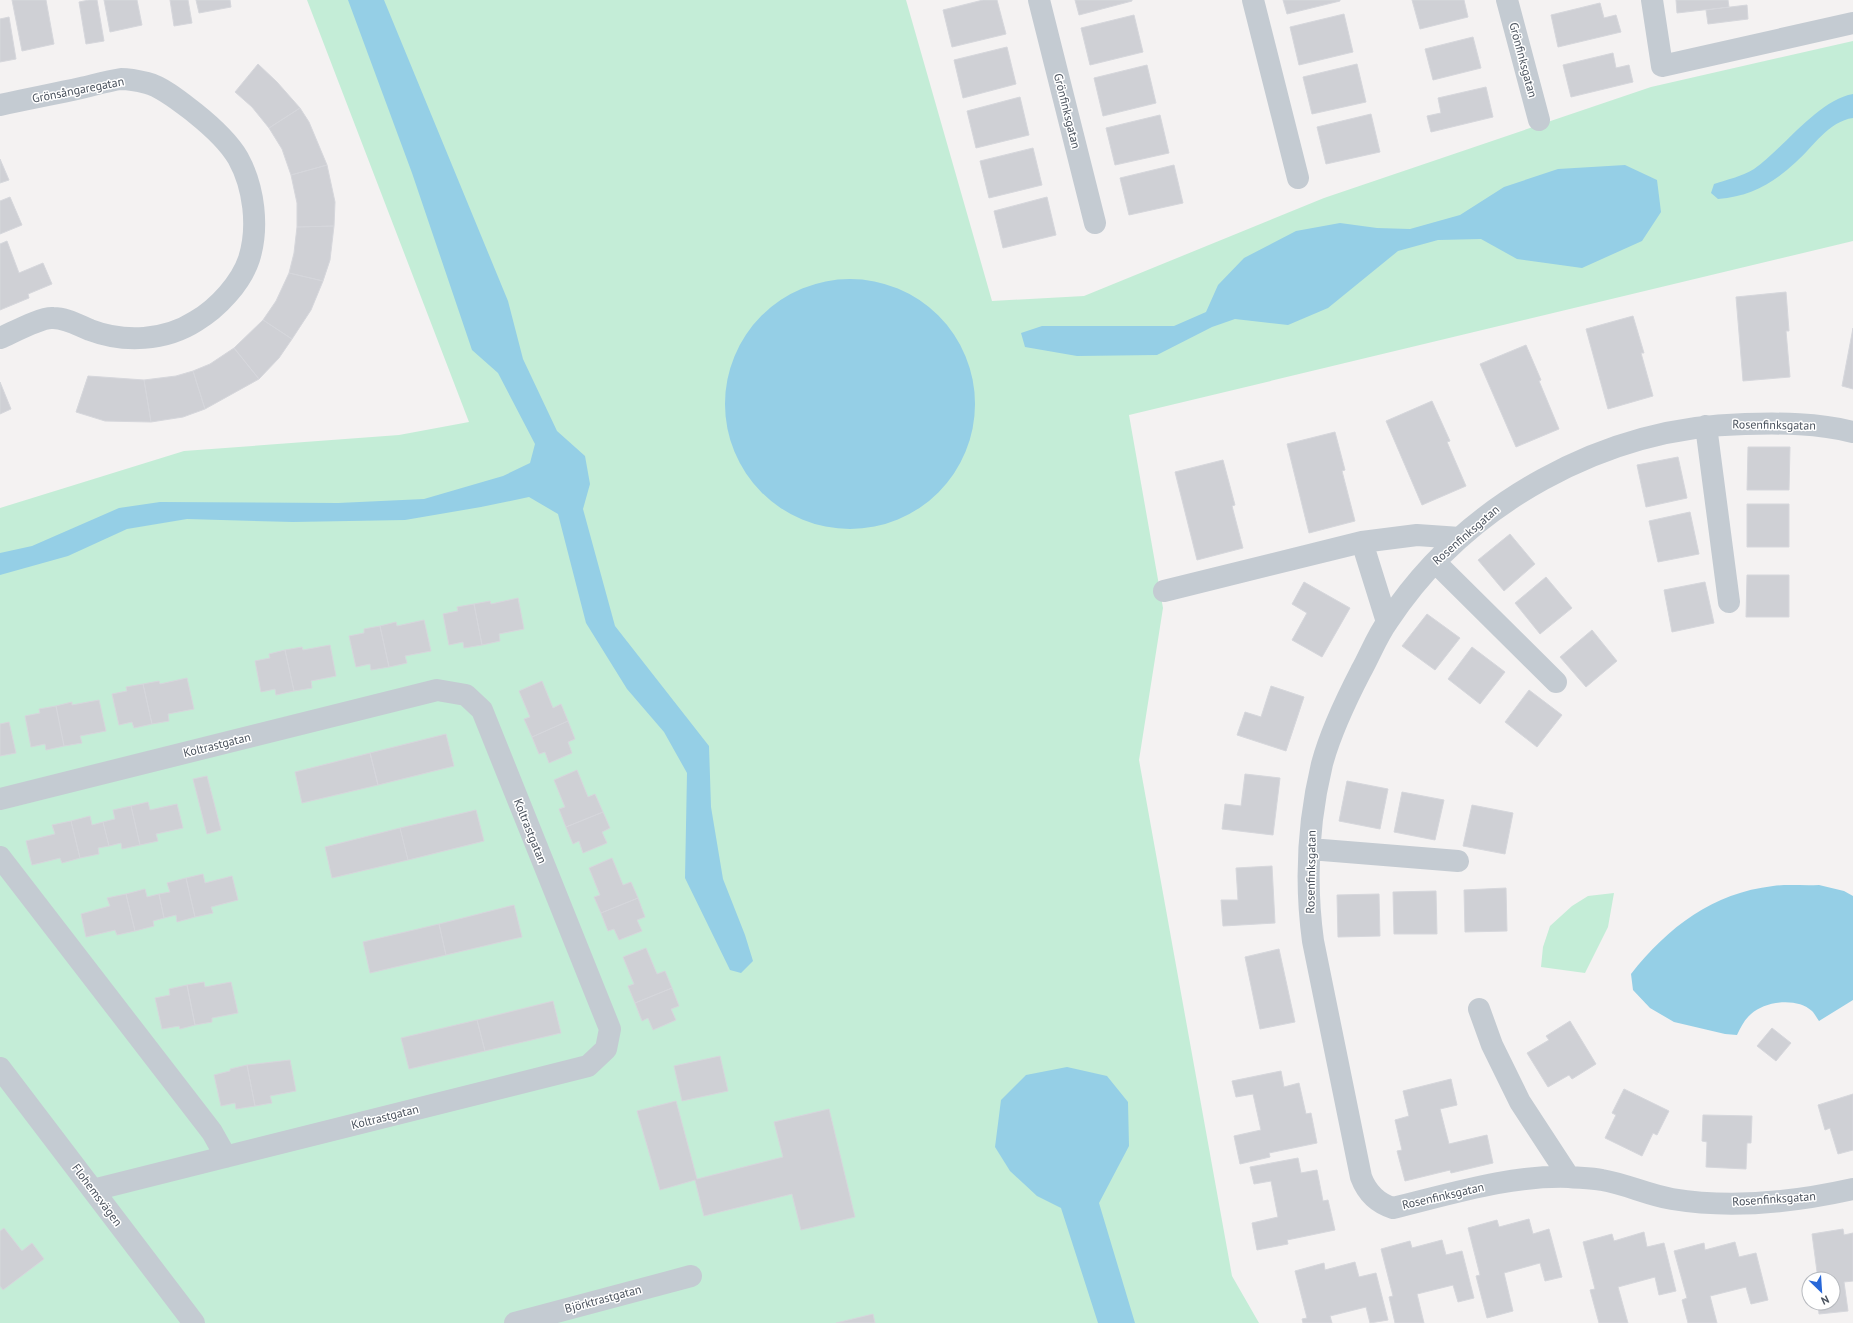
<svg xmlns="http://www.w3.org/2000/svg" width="1853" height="1323" viewBox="0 0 1853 1323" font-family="'PT Sans',sans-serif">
<rect width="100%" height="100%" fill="#f4f2f2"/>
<path fill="#c4edd7" d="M307,0H906L992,301L1084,296L1324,198L1651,87L1853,41V241L1129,415L1163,608L1139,760L1232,1276L1259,1323H0V508L184,451L399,435L469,422Z
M1614,893L1608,927L1585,973L1541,967L1543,947L1550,926L1572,906L1588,896Z"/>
<path fill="#95cfe6" d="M348,0H384L508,301L523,359L557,431L585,456L590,484L583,509L615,626L709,746L711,807L723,879L745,935L753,961L741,973L730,970L685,878L687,773L664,732L627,689L586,623L558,514L529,497L481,507L405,520L293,522L187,519L127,529L68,556L0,575V553L32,546L119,508L160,502L338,503L424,499L503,476L530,463L535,444L498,373L472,350L412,173Z
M1853,94V118C1829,121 1813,147 1796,162C1772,184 1751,196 1718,199L1711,193L1714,184C1726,180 1743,176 1754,169C1784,148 1818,100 1853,94Z
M1625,165L1657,180L1661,212L1642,241L1582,268L1517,259L1481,239L1438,240L1398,251L1328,308L1288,325L1235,319L1212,327L1157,355L1077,356L1025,347L1021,333L1042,326H1174L1206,312L1218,285L1244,258L1296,231L1340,223L1377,228L1410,229L1460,215L1504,187L1558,169Z
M725 404a125 125 0 1 1 250 0a125 125 0 1 1-250 0Z
M1819,885L1844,891L1853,896V1000L1819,1021C1817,1018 1814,1013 1812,1011C1797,997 1765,1001 1751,1014C1744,1020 1741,1027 1737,1035L1725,1034L1674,1022L1650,1008L1633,990L1631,974C1668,927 1713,893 1773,886C1788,884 1804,886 1819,885Z
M1067,1067L1107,1076L1128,1102L1129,1146L1099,1203L1135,1323H1098L1061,1208L1037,1196L1010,1171L995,1147L1001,1100L1026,1075Z"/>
<path fill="#cfd0d5" stroke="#d6d7dc" d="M12,0H46L54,44L22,51Z
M89,0H97L104,41L86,44L79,2Z
M104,0H137L142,25L110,32Z
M170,0H188L192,23L174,26Z
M196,0H230L231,7L199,13Z
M983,0H997L1006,34L952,47L943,10Z
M1075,0H1132V1L1079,15Z
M1283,0H1340V1L1287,14Z
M1412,0H1464L1468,17L1420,29Z
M1676,0H1728L1729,7L1677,13Z
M1600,3L1604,18L1616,15L1621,32L1558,47L1551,15Z
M1747,5L1748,19L1708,24L1706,10Z
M1344,14L1353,52L1299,65L1290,27Z
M1134,15L1143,52L1090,65L1081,28Z
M9,17L16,59L0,62V19Z
M1473,37L1481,68L1433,80L1425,49Z
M1007,47L1016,84L963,98L954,60Z
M1613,53L1616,68L1629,65L1633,82L1571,97L1563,65Z
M258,64L277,82L300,108L269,128L252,107L235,92Z
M1357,64L1366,102L1312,114L1303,77Z
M1147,65L1156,103L1103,116L1094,78Z
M1486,87L1493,117L1431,132L1427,116L1441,113L1438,98Z
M1020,97L1029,135L976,148L967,111Z
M300,108L309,122L327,165L291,175L282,149L269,128Z
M1371,114L1380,152L1326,164L1317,127Z
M1160,115L1169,153L1115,165L1106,128Z
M1033,148L1042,185L989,198L980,161Z
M0,159L9,180L0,183Z
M327,165L335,202L334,226L297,227V203L291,175Z
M1174,165L1183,203L1129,215L1120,178Z
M10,197L22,225L0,234V201Z
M1047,197L1056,235L1003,248L994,211Z
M334,226L330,260L323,281L289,273L294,253L297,227Z
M7,241L19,273L43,263L52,284L28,294L29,298L0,310V244Z
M289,273L323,281L311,310L292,339L263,320L276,301Z
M1786,292L1789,331H1786L1790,377L1743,381L1736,297Z
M1633,316L1644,353H1641L1653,396L1608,409L1586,329Z
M263,320L292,339L279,358L259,379L234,348Z
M1853,328V389L1842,386Z
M1526,345L1541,380L1539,381L1559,429L1516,447L1480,364Z
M234,348L259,379L205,409L193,371L210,364Z
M193,371L205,409L183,417L151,422L144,380L176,376Z
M88,376L144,380L151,422L105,421L76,412Z
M0,382L11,409L0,414Z
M1432,401L1450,441L1447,442L1466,486L1422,505L1386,421Z
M1335,432L1345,470L1342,471L1355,521L1309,533L1287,444Z
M1748,447H1790L1789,490H1747Z
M1678,457L1687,498L1646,507L1637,465Z
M1223,460L1235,505L1232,506L1243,548L1197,560L1175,472Z
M1747,504H1789V547H1747Z
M1690,512L1699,554L1658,562L1649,521Z
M1510,534L1535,564L1504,591L1478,560Z
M1747,575H1789V617H1746Z
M1546,577L1572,608L1540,634L1515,603Z
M1304,582L1350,608L1322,657L1292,640L1307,613L1292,604Z
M1705,582L1714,623L1672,632L1664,590Z
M518,598L524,629L499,634L500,641L482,645L474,604L490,601L491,604Z
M474,604L482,645L464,648L463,642L449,645L443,614L458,611L457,607Z
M1427,614L1460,638L1435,670L1402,646Z
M424,620L431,651L405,656L407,663L389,667L380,626L396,622L397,626Z
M380,626L389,667L371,670L370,664L356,667L349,636L364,633V629Z
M1592,630L1617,661L1586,687L1560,657Z
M330,645L336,676L311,681L312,688L294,691L285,650L302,647L303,650Z
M1472,647L1505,672L1480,704L1448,679Z
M285,650L294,691L276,695L275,689L261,692L255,661L270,658L269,654Z
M187,678L194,709L168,714L169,721L152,724L143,684L159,681L160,684Z
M542,681L553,708L561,704L568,721L532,737L524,719L530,717L519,691Z
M143,684L152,724L134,728L132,722L119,725L112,694L127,691L126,687Z
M1271,686L1304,697L1286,751L1237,735L1245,712L1261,717Z
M1529,690L1562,715L1537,747L1505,722Z
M99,700L106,731L80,736L82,743L64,746L56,706L72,702V705Z
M56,706L64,746L46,750L45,744L31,747L25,716L40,713L39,709Z
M568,721L575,739L568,742L572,753L549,763L545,752L539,754L532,737Z
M9,722L16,753L0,756V724Z
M446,734L454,766L378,785L370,753Z
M370,753L378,785L302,803L295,772Z
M577,770L588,797L595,794L603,812L566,827L559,809L565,807L554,780Z
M1245,774L1280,778L1273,835L1222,829L1225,804L1241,806Z
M207,776L221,830L207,834L193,779Z
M1347,781L1388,789L1380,829L1339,821Z
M1402,792L1444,800L1435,840L1394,832Z
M148,802L150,810L177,804L183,828L156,834L158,841L140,845L131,806Z
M1472,805L1513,813L1505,854L1463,846Z
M131,806L140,845L122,849L121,843L109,846L103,822L115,819L113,810Z
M476,810L484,841L408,860L400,828Z
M603,812L610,828L602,832L607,843L583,853L579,841L573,844L566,827Z
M90,816L92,825L103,822L109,846L98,848L99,854L80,858L71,821Z
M71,821L80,858L62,863L60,858L32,865L26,841L55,834L52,825Z
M400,828L408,860L332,878L325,847Z
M612,858L623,885L631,882L638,898L601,913L594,897L600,895L589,868Z
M1272,866L1275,923L1223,926L1221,900H1238L1236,868Z
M203,874L205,883L232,876L238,900L211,907L213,913L195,917L186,878Z
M186,878L195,917L177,922L176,915L164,918L159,894L170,892L167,883Z
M1506,888L1507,931L1465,932L1464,890Z
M145,889L147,897L159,894L164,918L153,921L154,926L135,931L126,894Z
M1436,891L1437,934H1394L1393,892Z
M126,894L135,931L117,935L115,930L86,937L81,914L110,906L107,898Z
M1379,894L1380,936L1338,937L1337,895Z
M638,898L645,917L637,920L642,931L619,940L614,929L608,931L601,913Z
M514,905L522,937L446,955L439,924Z
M439,924L446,955L370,973L363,942Z
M646,948L657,974L665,971L672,988L635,1003L628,986L634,984L623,957Z
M1279,949L1295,1022L1260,1029L1245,957Z
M204,982L205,987L231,982L238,1013L212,1018V1022L195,1025L187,985Z
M187,985L195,1025L180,1029L179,1026L162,1029L155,998L170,995L169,989Z
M672,988L679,1006L671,1009L676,1020L653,1030L648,1018L642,1021L635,1003Z
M553,1001L561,1033L485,1051L477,1020Z
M477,1020L485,1051L409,1069L401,1038Z
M1570,1021L1596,1064L1572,1079L1569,1075L1548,1087L1527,1053L1549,1040L1546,1036Z
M1772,1028L1791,1043L1776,1061L1757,1046Z
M720,1056L728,1091L682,1101L674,1066Z
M290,1060L296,1091L270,1096L272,1103L255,1106L247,1065Z
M247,1065L255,1106L236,1109L235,1103L221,1106L214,1075L230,1071V1069Z
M1281,1071L1284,1087L1299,1083L1306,1114L1311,1113L1317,1143L1269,1153L1270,1157L1240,1164L1234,1136L1261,1130L1253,1094L1236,1097L1232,1081Z
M1451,1079L1457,1105L1440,1109L1449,1144L1487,1135L1493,1163L1451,1173L1450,1170L1405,1181L1397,1151L1402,1150L1395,1120L1409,1116L1403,1091Z
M1624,1089L1669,1111L1657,1135L1653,1133L1642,1156L1605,1138L1616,1115L1612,1113Z
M1853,1094V1150L1838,1154L1830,1128L1825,1130L1818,1105Z
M676,1101L697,1179L783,1157L774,1122L829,1109L855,1217L801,1230L792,1194L704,1216L695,1180L660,1190L637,1111Z
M1703,1115L1752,1116L1751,1143H1747L1746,1169L1706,1167L1707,1142L1702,1141Z
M1298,1158L1301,1173L1317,1170L1323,1201L1328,1200L1335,1230L1287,1240L1288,1244L1257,1250L1252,1223L1278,1217L1271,1181L1254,1184L1250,1167Z
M1529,1219L1533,1234L1549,1229L1562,1277L1545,1281L1540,1263L1504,1273L1513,1311L1487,1318L1476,1276L1480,1275L1468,1228L1497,1220L1499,1227Z
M4,1228L22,1251L32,1243L44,1259L3,1290L0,1286V1231Z
M1843,1229L1844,1235L1853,1233V1281L1844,1282L1848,1311L1819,1314L1818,1303H1833V1279H1818L1812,1234Z
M1644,1232L1647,1247L1664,1243L1676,1291L1659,1295L1655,1277L1618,1287L1628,1323H1599L1590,1290L1595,1289L1583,1242L1612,1234L1614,1241Z
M1442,1240L1446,1255L1462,1251L1474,1298L1458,1302L1453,1285L1417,1294L1424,1323H1395L1389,1297L1393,1296L1381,1249L1410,1241L1412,1248Z
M1735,1242L1739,1257L1756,1253L1768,1300L1751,1304L1746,1287L1710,1296L1717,1323H1688L1682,1300L1687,1298L1674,1251L1704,1243L1705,1250Z
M1355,1262L1359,1277L1376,1273L1388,1320L1370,1323L1366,1307L1330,1316L1332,1323H1303L1302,1319L1307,1318L1295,1271L1324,1263L1325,1270Z
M873,1314L875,1323H836Z"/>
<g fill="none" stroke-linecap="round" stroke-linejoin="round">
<path stroke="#c4cbd2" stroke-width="22" d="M1039,0L1095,223
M1253,0L1298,178
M1507,0L1539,120
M1652,0L1662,66L1853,23
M0,105C27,99 54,94 81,88C94,85 108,81 121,79C129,79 139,81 147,83C163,87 182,103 195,113C210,125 228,141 238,158C254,187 259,227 249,259C241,283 218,308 196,321C165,341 124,343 90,330C78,325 66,318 53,318C41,317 12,333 0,338
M1706,426L1729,602
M1853,432C1818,423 1781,423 1745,424C1604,427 1466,503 1388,621C1377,636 1370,655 1361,671C1347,698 1330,734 1322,764C1308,822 1305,882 1313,941L1361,1177C1367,1193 1377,1203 1393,1208C1451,1194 1510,1175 1569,1177C1580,1178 1592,1178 1602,1180C1626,1184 1648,1195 1672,1199C1732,1209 1795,1202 1853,1189
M1362,542L1387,622
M1435,562L1556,682
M1164,591L1362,542L1417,535L1460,538
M0,799L437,690L466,695L482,710L610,1029L606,1049L588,1066L93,1190
M1310,849L1458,861
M0,857L212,1132L226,1157
M1479,1009L1492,1045L1520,1102L1569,1177
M0,1068L194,1323
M515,1323L691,1276"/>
</g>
<g text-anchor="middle" stroke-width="3" stroke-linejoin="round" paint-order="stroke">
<g font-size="12" fill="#4b535e" stroke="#fff">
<text transform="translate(1523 60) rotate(75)" y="4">Grönfinksgatan</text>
<text transform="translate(78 90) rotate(-11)" y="4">Grönsångaregatan</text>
<text transform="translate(1067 111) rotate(76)" y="4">Grönfinksgatan</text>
<text transform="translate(1774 425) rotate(1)" y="4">Rosenfinksgatan</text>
<text transform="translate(1466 535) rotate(-41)" y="4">Rosenfinksgatan</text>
<text transform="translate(217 745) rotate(-14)" y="4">Koltrastgatan</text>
<text transform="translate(530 831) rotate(68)" y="4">Koltrastgatan</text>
<text transform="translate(1311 872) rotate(-89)" y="4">Rosenfinksgatan</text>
<text transform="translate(385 1117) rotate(-14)" y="4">Koltrastgatan</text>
<text transform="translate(97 1195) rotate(53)" y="4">Flohemsvägen</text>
<text transform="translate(1443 1196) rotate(-13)" y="4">Rosenfinksgatan</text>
<text transform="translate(1774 1199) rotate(-4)" y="4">Rosenfinksgatan</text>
<text transform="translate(603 1299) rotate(-15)" y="4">Björktrastgatan</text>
</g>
</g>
<g transform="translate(1821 1291) rotate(155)"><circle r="19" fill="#ffffff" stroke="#b7babf"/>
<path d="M0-3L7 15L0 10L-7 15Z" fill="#2867d8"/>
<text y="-6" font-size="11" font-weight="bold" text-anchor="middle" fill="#4b535e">N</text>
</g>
</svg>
